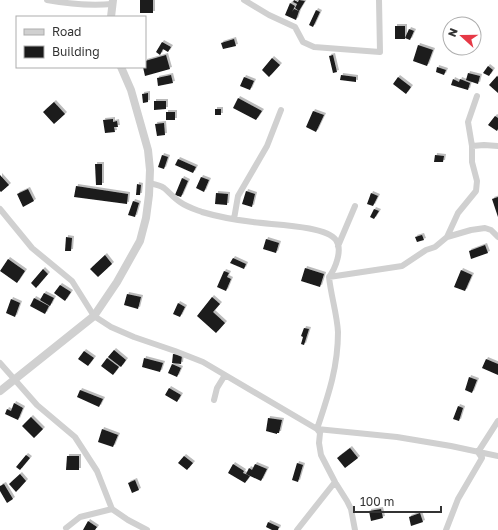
<svg xmlns="http://www.w3.org/2000/svg" width="498" height="530" viewBox="0 0 498 530" font-family="'Golos Text',sans-serif">
<defs>
<filter id="shadow"><feDropShadow dx="2" dy="-2" stdDeviation="0" flood-color="#0004"/></filter>
</defs>
<rect width="100%" height="100%" fill="#fff"/>
<path fill="#1a1a1a" filter="url(#shadow)" d="M140,0H153V13H140Z
M294,0L298,2L299,0L305,1L299,11L295,8L297,4L293,2Z
M290,3L295,6L292,12L294,9L299,11L296,20L285,15Z
M316,10L320,12L313,27L309,25Z
M395,26H405V39H395Z
M409,29L414,31L410,40L405,38Z
M234,39L236,46L223,49L221,43Z
M162,42L171,47L168,52L163,49L160,55L156,52Z
M418,45L433,50L427,66L413,61Z
M166,55L170,69L145,76L143,67H145V61Z
M333,55L337,72L333,73L329,56Z
M272,58L280,65L269,77L262,70Z
M488,66L493,70L489,76L483,73Z
M437,67L446,70L444,75L436,72Z
M468,73L480,76L478,84L466,80Z
M171,75L173,83L158,86L157,78Z
M341,75L356,77V82L340,80Z
M497,76L498,77V93L489,85Z
M244,77L254,81L250,90L240,86Z
M398,77L411,87L406,94L393,84Z
M453,79L459,82L460,79L470,83L468,90L451,85Z
M148,93V102L143,103L142,94Z
M238,98L262,111L256,120L233,108Z
M154,101H166V109L154,110Z
M54,102L65,114L54,124L43,112Z
M215,109H221V115H215Z
M313,111L324,115L316,132L306,127Z
M166,112H175V120H166Z
M495,116L498,118V129L497,131L488,125Z
M113,119V122L117,121L118,127H114L115,132L105,133L103,120Z
M164,123L165,135L157,136L155,124Z
M162,155L168,157L164,169L158,167Z
M435,155L444,156L443,162H434Z
M178,159L196,167L193,173L175,165Z
M95,164H102V185H96Z
M0,175L9,185L1,192L0,191Z
M201,177L209,180L204,192L196,188Z
M182,178L188,181L181,197L175,195Z
M137,184L141,185L140,195H136Z
M76,186L128,194L127,204L74,197Z
M28,189L34,201L23,207L17,194Z
M246,191L255,194L252,207L242,204Z
M216,193L228,194L227,205L215,204Z
M371,193L378,196L373,206L367,204Z
M498,197V217L492,199Z
M133,201L139,203L135,217L128,215Z
M374,209L379,211L374,219L370,217Z
M422,235L424,240L417,242L415,237Z
M66,237L72,238L71,251H65Z
M266,239L279,243L276,253L263,249Z
M485,245L488,253L471,259L469,251Z
M105,255L112,264L98,277L90,269Z
M233,258L246,264L244,269L230,263Z
M8,259L25,271L17,283L0,271Z
M305,268L324,274L320,287L301,281Z
M43,269L48,274L36,288L31,283Z
M461,270L472,275L465,291L454,287Z
M224,271L229,273L227,277L231,279L226,291L217,287Z
M60,285L71,292L65,301L54,293Z
M44,293L54,298L50,306L40,300Z
M127,294L141,297L138,309L124,305Z
M212,297L220,304L213,312L225,323L216,333L197,316Z
M34,298L49,306L45,314L30,306Z
M11,299L20,303L15,317L6,313Z
M178,303L185,307L180,317L173,314Z
M304,328L309,329L304,345L301,344L303,337L301,336Z
M114,350L126,360L121,367L108,357Z
M84,351L94,358L88,366L78,359Z
M173,354L182,355L181,364L172,363Z
M107,358L119,367L113,375L101,366Z
M144,358L163,363L160,372L142,367Z
M486,359L498,364V375L482,368Z
M172,364L181,368L177,377L168,373Z
M469,377L477,380L472,393L465,390Z
M169,388L181,395L177,402L165,395Z
M80,390L103,399L99,407L77,397Z
M14,403L23,408L18,420L5,414L7,409L11,411Z
M458,406L463,408L459,421L453,419Z
M31,417L43,429L34,438L22,426Z
M268,418L282,420L279,433H277V434L266,431Z
M102,429L118,435L113,447L98,442Z
M350,448L358,458L345,468L337,458Z
M26,455L30,458L20,470L16,467Z
M67,456H79V470H66Z
M184,456L193,463L187,470L178,463Z
M297,463L303,465L298,482L292,480Z
M233,464L244,471L243,473L250,476L245,483L228,473Z
M255,464L267,469L261,481L246,474L249,468L252,470Z
M20,474L26,481L16,492L9,484Z
M135,480L139,490L132,493L128,483Z
M4,484L13,499L7,503L0,491V486Z
M381,509L383,518L371,521L369,511Z
M420,513L423,522L411,526L409,517Z
M88,521L97,527L95,530H83Z
M268,522L279,527L278,530H272L266,527Z"/>
<g fill="none" stroke-linecap="round" stroke-linejoin="round">
<path stroke="#d0d0d0" stroke-width="6" d="M47,0C69,4 90,6 112,4
M244,0L269,15L295,27L303,42L314,47L380,52L379,0
M472,146L484,145L498,146
M149,183C154,184 160,185 164,188C169,192 174,198 180,202C187,207 194,209 202,212C219,217 236,220 253,222C271,225 325,225 336,240C343,250 335,269 329,277C331,296 337,314 338,332C338,368 328,396 317,429L320,433L319,443L321,455L335,482L347,501L351,509L355,530
M0,209L32,248L72,281L94,316L111,327L134,337L175,351L203,362L317,429L397,437L451,446L498,456
M234,219L238,196L267,146L281,110
M447,237L458,213L476,191L477,181L472,162V146L468,122L477,96
M338,246L355,206
M329,277L402,266L426,250L435,247L447,237L471,230L485,228L491,230L498,237
M0,363L37,405L75,437L97,471L112,509L128,520L147,530
M214,400L217,388L225,375
M66,528L80,517L112,509
M297,530L335,482
M446,530L458,499L482,458L478,452L498,421"/>
<path stroke="#d0d0d0" stroke-width="8" d="M111,17L113,0
M0,391L94,316L117,282L140,241L146,218L149,195L150,170L148,150L131,90L121,67"/>
</g>
<rect x="16" y="16" width="130" height="52" fill="#ffffff" stroke="#adadad"/>
<rect x="24" y="29" width="20" height="6" fill="#d0d0d0" stroke="#adadad"/>
<text x="52" y="36" font-size="12" fill="#333333">Road</text>
<rect x="24" y="46" width="20" height="12" fill="#1a1a1a" stroke="#adadad"/>
<text x="52" y="56" font-size="12" fill="#333333">Building</text>
<g transform="translate(462 36) rotate(291)"><circle r="19" fill="#ffffff" stroke="#adadad"/>
<path d="M0-3L7 15L0 10L-7 15Z" fill="#e63946"/>
<text y="-6" font-size="11" font-weight="bold" text-anchor="middle" fill="#333333">N</text>
</g>
<path d="M354 506v6h87v-6" fill="none" stroke="#333333" stroke-width="2"/>
<text x="360" y="506" font-size="12" fill="#333333" stroke="#ffffff" stroke-width="3" paint-order="stroke">100 m</text>
</svg>
